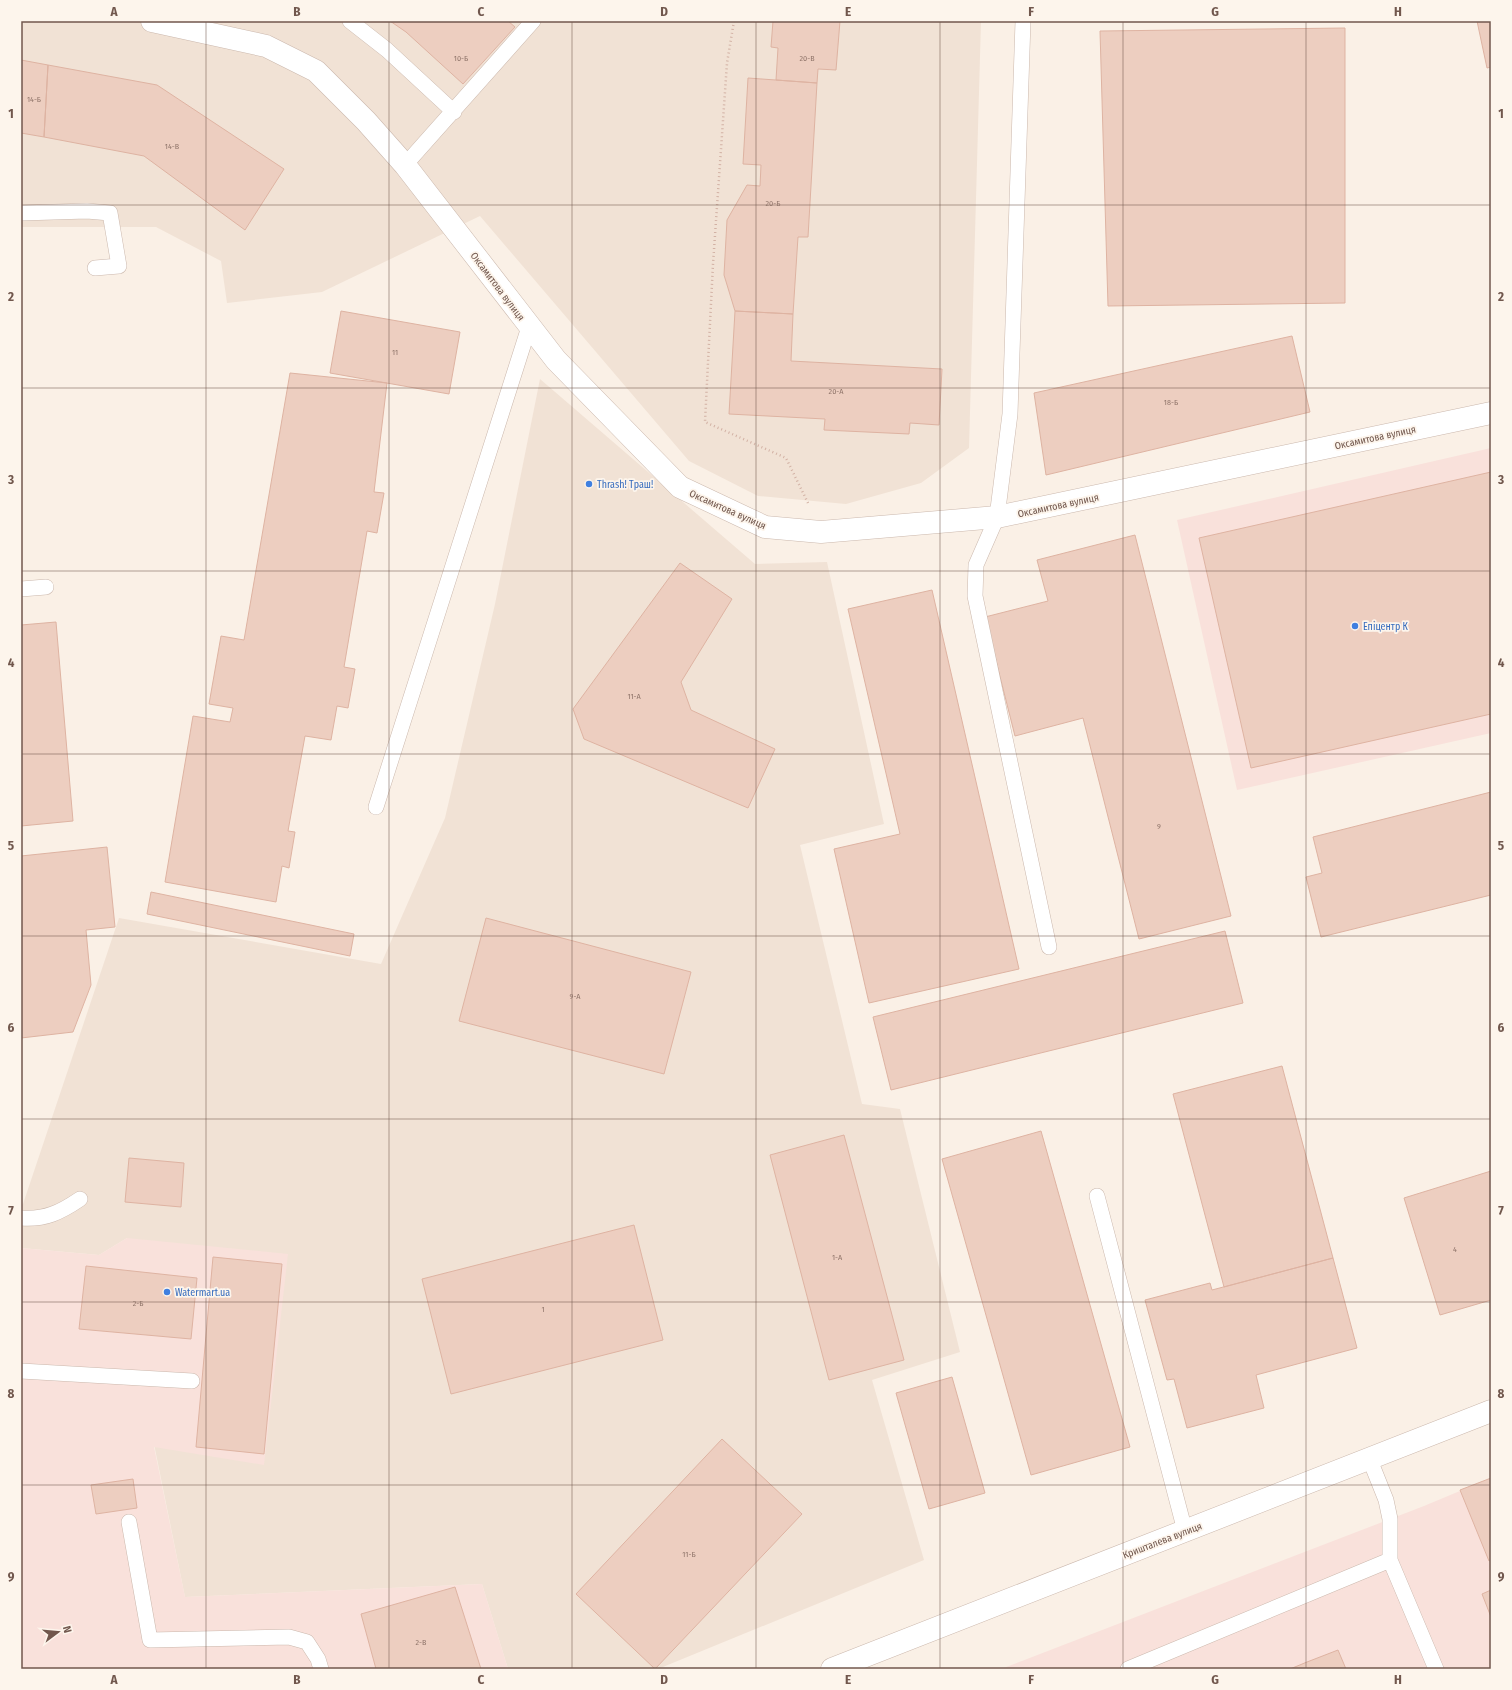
<svg xmlns="http://www.w3.org/2000/svg" width="1512" height="1690" viewBox="0 0 1512 1690" font-family="'Fira Sans Condensed',sans-serif">
<rect width="100%" height="100%" fill="#faf0e6"/>
<path fill="#f1e2d5" d="M21,21H981L969,448L921,483L846,504L758,496L689,461L480,216L322,292L227,303L221,261L156,227H21Z
M540,379L755,564L827,562L884,824L800,845L862,1104L900,1109L960,1352L872,1380L924,1560L658,1669H508L482,1584L185,1597L154,1444L127,1238L99,1255L21,1248V1205L23,1204L119,918L381,964L445,818L495,604Z"/>
<path fill="#f9e1db" d="M1491,448V733L1237,790L1177,520Z
M127,1238L288,1254L264,1465L154,1447L185,1597L482,1584L508,1669H21V1248L99,1255Z
M1491,1478V1669H1001L1424,1506Z"/>
<path fill="#edcec0" stroke="#deb3a2" d="M390,21H508L515,27L463,84L406,32Z
M773,21H840L836,70L818,69L817,83L776,80L778,48L771,47Z
M1477,21H1491V67L1487,68Z
M1345,28V303L1108,306L1100,31Z
M21,60L48,65L44,137L21,133Z
M48,65L157,85L284,169L245,230L144,156L44,137Z
M748,78L817,83L808,237H798L793,314L735,311L724,275L727,220L747,185L760,186L761,165L743,164Z
M341,311L460,332L449,394L330,373Z
M735,311L793,314L791,361L942,369L939,425L910,423L909,434L824,430L825,419L729,414Z
M1292,336L1310,412L1046,475L1034,393Z
M290,373L387,383L374,492L384,493L377,533L367,531L344,667L355,669L348,708L337,706L331,740L305,736L288,831L295,832L289,868L282,866L276,902L165,882L193,716L230,722L233,708L209,704L221,636L244,640Z
M1491,472V714L1251,768L1199,538Z
M1135,535L1231,916L1139,939L1083,718L1015,736L985,617L1048,601L1037,560Z
M680,563L732,599L681,682L691,710L775,749L748,808L584,739L573,709Z
M932,590L1019,969L869,1003L834,849L900,834L848,609Z
M56,622L73,821L21,826V625Z
M1491,792V895L1321,937L1306,877L1322,873L1313,837Z
M107,847L115,927L86,930L91,985L73,1032L21,1038V856Z
M151,892L354,934L350,956L147,914Z
M486,918L691,972L664,1074L459,1021Z
M1225,931L1243,1003L891,1090L873,1017Z
M1282,1066L1333,1258L1224,1287L1173,1094Z
M1041,1131L1130,1447L1031,1475L942,1159Z
M844,1135L904,1360L829,1380L770,1155Z
M129,1158L184,1163L181,1207L125,1202Z
M1491,1171V1300L1440,1315L1404,1198Z
M634,1225L663,1340L451,1394L422,1279Z
M213,1257L282,1264L264,1454L196,1447Z
M1333,1258L1357,1348L1256,1375L1264,1408L1187,1428L1174,1379L1167,1380L1145,1300L1210,1283L1212,1290Z
M86,1266L197,1278L191,1339L79,1329Z
M952,1377L985,1493L929,1509L896,1393Z
M722,1439L802,1514L655,1669L576,1594Z
M1491,1478V1560L1489,1561L1460,1490Z
M133,1479L137,1508L96,1514L91,1485Z
M455,1587L481,1669H376L361,1614Z
M1491,1590V1617L1482,1594Z
M1338,1650L1346,1669H1290L1307,1662Z"/>
<g fill="none" stroke-linecap="round" stroke-linejoin="round">
<defs>
<path id="service" d="M350,21L387,50L454,112
M1023,21L1010,414L997,517L976,565L975,596L1049,947
M405,165L533,21
M21,213L87,211L110,213L119,266L95,268
M21,589L46,587
M376,807L529,327
M1097,1196L1185,1531
M21,1218C45,1220 61,1212 80,1199
M21,1371L192,1381
M1370,1460L1386,1500L1390,1519V1560L1436,1669
M129,1522L150,1640L289,1637L307,1642L318,1659L321,1669
M1128,1669L1390,1560"/>
<path id="minor" d="M152,21L266,46L316,71L366,121L405,165L556,360L680,487L765,527L821,532L997,517L1491,413
M832,1669L1491,1411"/>
</defs>
<use href="#service" stroke="#cbb8ad" stroke-width="16"/>
<use href="#minor" stroke="#cbb8ad" stroke-width="23"/>
<path stroke="#d2b1a4" stroke-width="2.5" stroke-dasharray="1 3" stroke-linecap="butt" d="M734,21L727,63L713,264L705,422L786,458L808,503"/>
<use href="#service" stroke="#fff" stroke-width="15"/>
<use href="#minor" stroke="#fff" stroke-width="22"/>
</g>
<path fill="none" stroke="#71574d" stroke-width="1" stroke-opacity="0.55" d="M206,21V1669M389,21V1669M572,21V1669M756,21V1669M940,21V1669M1123,21V1669M1306,21V1669M21,205H1491M21,388H1491M21,571H1491M21,754H1491M21,936H1491M21,1119H1491M21,1302H1491M21,1485H1491"/>
<g fill="#3f7fe0" stroke="#fdf5ec" stroke-width="1.5">
<circle cx="589" cy="484" r="4"/>
<circle cx="1355" cy="626" r="4"/>
<circle cx="167" cy="1292" r="4"/>
</g>
<g text-anchor="middle" stroke-width="3.5" stroke-linejoin="round" paint-order="stroke">
<g font-size="8" fill="#90756a">
<text x="461" y="61">10-Б</text>
<text x="807" y="61">20-В</text>
<text x="34" y="102">14-Б</text>
<text x="172" y="149">14-В</text>
<text x="773" y="206">20-Б</text>
<text x="395" y="355">11</text>
<text x="836" y="394">20-А</text>
<text x="1171" y="405">18-Б</text>
<text x="634" y="699">11-А</text>
<text x="1159" y="829">9</text>
<text x="575" y="999">9-А</text>
<text x="1455" y="1252">4</text>
<text x="837" y="1260">1-А</text>
<text x="138" y="1306">2-Б</text>
<text x="543" y="1312">1</text>
<text x="689" y="1557">11-Б</text>
<text x="421" y="1645">2-В</text>
</g>
<g font-size="10" fill="#71574d" stroke="#fdf5ec">
<text transform="translate(498 286) rotate(53)" y="4">Оксамитова вулиця</text>
<text transform="translate(1375 437) rotate(-12)" y="4">Оксамитова вулиця</text>
<text transform="translate(1058 505) rotate(-12)" y="4">Оксамитова вулиця</text>
<text transform="translate(728 509) rotate(24)" y="4">Оксамитова вулиця</text>
<text transform="translate(1162 1540) rotate(-21)" y="4">Кришталева вулиця</text>
</g>
<g font-size="10" fill="#366cbe" stroke="#fdf5ec" text-anchor="start">
<text x="597" y="488">Thrash! Траш!</text>
<text x="1363" y="630">Епіцентр К</text>
<text x="175" y="1296">Watermart.ua</text>
</g>
</g>
<rect width="1512" height="1690" fill="none" stroke="#fdf5ec" stroke-width="44"/>
<g transform="translate(58 1632) rotate(74)" stroke="#fdf5ec" stroke-width="3" paint-order="stroke">
<path d="M0-3L7 15L0 10L-7 15Z" fill="#71574d"/>
<text y="-6" font-size="11" font-weight="bold" text-anchor="middle" fill="#71574d">N</text>
</g>
<rect x="22" y="22" width="1468" height="1646" fill="none" stroke="#71574d" stroke-width="1.5"/>
<g font-size="13" text-anchor="middle" font-weight="bold" fill="#71574d">
<text x="114" y="16">A</text>
<text x="297" y="16">B</text>
<text x="481" y="16">C</text>
<text x="664" y="16">D</text>
<text x="848" y="16">E</text>
<text x="1031" y="16">F</text>
<text x="1215" y="16">G</text>
<text x="1398" y="16">H</text>
<text x="11" y="118">1</text>
<text x="1501" y="118">1</text>
<text x="11" y="301">2</text>
<text x="1501" y="301">2</text>
<text x="11" y="484">3</text>
<text x="1501" y="484">3</text>
<text x="11" y="667">4</text>
<text x="1501" y="667">4</text>
<text x="11" y="850">5</text>
<text x="1501" y="850">5</text>
<text x="11" y="1032">6</text>
<text x="1501" y="1032">6</text>
<text x="11" y="1215">7</text>
<text x="1501" y="1215">7</text>
<text x="11" y="1398">8</text>
<text x="1501" y="1398">8</text>
<text x="11" y="1581">9</text>
<text x="1501" y="1581">9</text>
<text x="114" y="1684">A</text>
<text x="297" y="1684">B</text>
<text x="481" y="1684">C</text>
<text x="664" y="1684">D</text>
<text x="848" y="1684">E</text>
<text x="1031" y="1684">F</text>
<text x="1215" y="1684">G</text>
<text x="1398" y="1684">H</text>
</g>
</svg>
